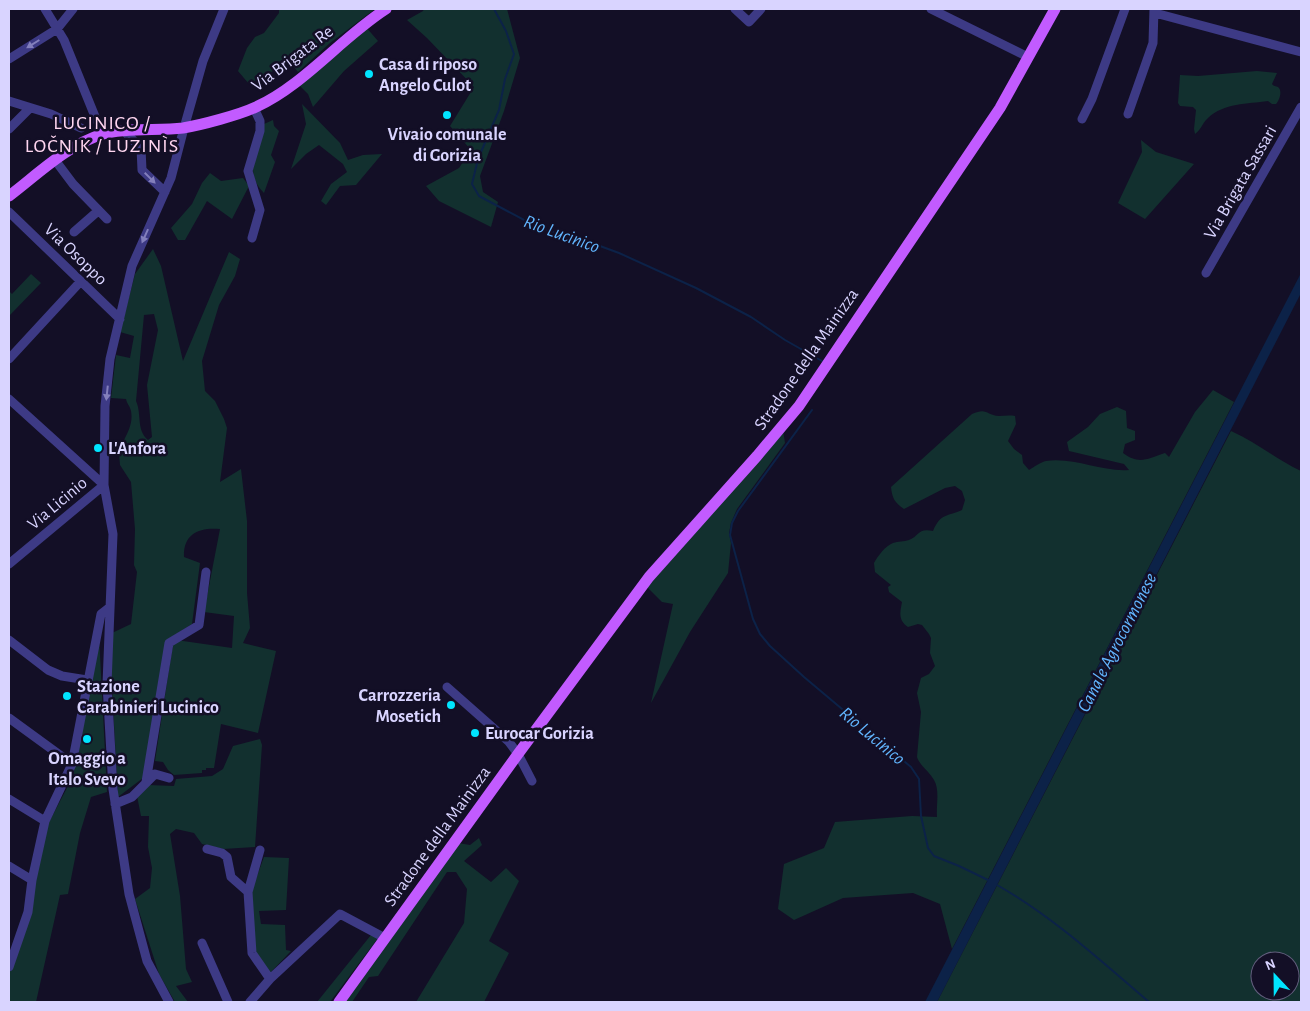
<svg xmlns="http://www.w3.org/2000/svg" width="1310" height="1011" viewBox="0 0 1310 1011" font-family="'Alegreya Sans',sans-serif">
<rect width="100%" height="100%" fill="#130f26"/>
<path fill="#12302f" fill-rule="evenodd" d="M279,9H375L330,43L298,72L290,62L249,84L238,71L247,48L255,37L264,33L279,13Z
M424,9H507L520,58L504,111L480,176L483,192L498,202L491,227L439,201L426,186L459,168L471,150L450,126L474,87L427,38L407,20L423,11Z
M365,26L378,41L344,71L313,107L308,94L299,85Z
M1257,71L1277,73L1272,84C1273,86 1276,86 1278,87C1283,91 1279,101 1276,104H1272L1268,101C1247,104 1224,103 1208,118C1202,123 1202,129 1195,134L1194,129L1196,110L1193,107L1180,106L1178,103L1180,75L1198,76Z
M302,104L340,143L348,160L363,155L382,154L356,185L340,186L326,205L321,201L331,184L347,172L343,164L319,145L306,154L291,169L306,124Z
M273,120L274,126L279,131L271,155L275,162L264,193C243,173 257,148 264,124Z
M1141,140L1156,152L1194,164L1145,219L1118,203L1142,152Z
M210,173L221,181L243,178L249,186L232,219L207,201L185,240H178L171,228L192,204L202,183Z
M153,249L161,266L183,361L229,252L240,259L235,276L219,305L202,361L205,391L215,401L224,419L227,428L220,482L241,469L247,521V593L250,628L243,643L276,651L258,733L221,724L214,768H206V770H202V773L174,775L168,770L163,762L155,761L170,663L173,645L176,640L232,648L234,616L204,612L220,529C199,527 183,534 184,557L200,563L192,624L167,640L143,778L118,797L110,651L112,633L131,624L137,572L134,565L135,529L131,482L120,465L118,442L124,440C129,430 133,422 131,411C130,406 127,404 126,399L111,398L116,355L130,358L134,336L120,332L135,274ZM154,314L158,330L147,385L152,437L148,440C136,430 142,414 136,401L144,315Z
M31,274L41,283L10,315L9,291L12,294Z
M1213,390L1234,402L952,949L940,904L913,893L843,898L794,920L778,909L784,864L824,848L835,822L912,816L937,817C936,805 940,790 934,780C929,771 920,766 917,757L921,712L917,693L921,678L929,674L935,666L930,653L931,638L929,634L922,625L918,624L908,627C898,620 900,613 902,602L889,592L888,587L891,585L875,572L874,563C878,556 885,546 893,543C898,541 904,542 909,540C920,536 917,528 933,531C941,513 946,517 962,510L965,500L962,491L955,486L945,488L904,509C895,503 892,498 891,487L972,414C987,407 986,415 999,416C1004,416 1009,415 1015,416L1016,424L1008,441L1014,449L1022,455L1023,463L1029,470C1034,467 1041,462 1046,461C1074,457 1101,472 1129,470L1124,464L1069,451L1067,442L1088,427L1100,414L1117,407L1126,411L1127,428L1135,431V440L1125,444L1123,453C1139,465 1147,459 1165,453L1169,457L1195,412Z
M783,430L785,443L737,509L731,523L729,533L731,543L728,573L690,632L651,703L673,604L662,602L646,586Z
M1231,431C1256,442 1276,459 1301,471V1002H937ZM1260,961H1290V991H1260Z
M99,635L107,792L91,797L80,833L68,894L60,895L36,1002H9V974L32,908L34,886L48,824L68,786L79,747Z
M260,739L262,745L255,847L223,849L202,844L194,833L176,829L170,834L180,896L186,969L192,982L176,986L188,1002H175L159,974L135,899L150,888L152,868L148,847L149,816H141L137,796L148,785L174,786L176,779L212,776L223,769L233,746Z
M479,838L482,845L464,861L491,882L506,868L519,881L489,941L509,953L484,1002H416L464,923L467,889L456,872H447L378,976L369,977L352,1002H342L458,843L470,845Z
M264,857L289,858L286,910L259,911L261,924L285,925L286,950L291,951L270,973L254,951L251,892Z
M371,935L378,938L330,1002H317Z"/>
<path fill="#0c2248" d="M1301,273V293L937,1002H925Z"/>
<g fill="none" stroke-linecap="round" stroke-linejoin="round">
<path stroke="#0c2248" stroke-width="2" d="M494,9L506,31L514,54L505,79L499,110L478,159L472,184L479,196L541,229L581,239L619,253L696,288L751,317L785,340L822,361
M812,410L738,511L732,523L730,535L753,619L760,634L770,646L804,677L911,767L919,779L921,816L928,848L934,856L959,866L988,880
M997,885C1052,916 1101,961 1149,1002"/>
<path stroke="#3d3a85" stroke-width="9" d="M45,9L64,40L96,119L105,134
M735,9L749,22L761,9
M931,9L1028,57
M1155,13L1301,52
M9,59L57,29L73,9
M9,101L51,114L81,128
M1128,114L1153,43L1154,9
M1082,119L1092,99L1125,9
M9,129L30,108
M125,132L141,148L142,170L165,192
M55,160L73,184L107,219
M9,212L120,319
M74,232L98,211
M252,238L260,210L248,171L260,131V121L254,108
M1206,273L1301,107
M9,359L81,281
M9,399L104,485
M9,564L104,485
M9,640L48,670L62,676L87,680
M447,687L509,742L518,754L532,781
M9,718L72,764
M146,782L169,643L199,625L206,572
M9,799L45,821
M115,804L132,797L155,774L169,778
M207,849L222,853L227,857L231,877L248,892L252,953L270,979L340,914L385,938
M9,866L32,880
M248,892L260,850
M202,943L228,1002
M9,967L28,912L32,880L45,821L72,764L101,614L110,607
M169,1002L147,961L129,894L113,789L107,684L113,534L104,485L105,406L110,359L132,266L171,178L184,128L203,61L224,9
M250,1002L270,979"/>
<path stroke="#c25bff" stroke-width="11" d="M9,196C38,174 67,145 103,134C127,127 158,131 183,128C201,125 239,115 256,107C304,85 341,38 386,9
M339,1002L518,754L649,577L757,456L799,406L1000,108L1055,9"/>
</g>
<defs><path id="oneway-solid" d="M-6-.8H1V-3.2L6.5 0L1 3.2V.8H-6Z" transform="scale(1.25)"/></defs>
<g fill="#837fbc">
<use href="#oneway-solid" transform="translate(33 44) rotate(148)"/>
<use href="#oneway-solid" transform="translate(150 178) rotate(45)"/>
<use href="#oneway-solid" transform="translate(145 236) rotate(114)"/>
<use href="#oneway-solid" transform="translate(107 393) rotate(96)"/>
</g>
<g fill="#00e5ff" stroke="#130f26" stroke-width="2">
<circle cx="369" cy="74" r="5"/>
<circle cx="447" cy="115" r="5"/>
<circle cx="98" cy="448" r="5"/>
<circle cx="67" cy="696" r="5"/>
<circle cx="451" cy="705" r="5"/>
<circle cx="475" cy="733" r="5"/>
<circle cx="87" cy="739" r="5"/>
</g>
<g text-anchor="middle" stroke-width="5" stroke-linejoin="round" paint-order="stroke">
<g font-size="18" fill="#d9d4ff" stroke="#130f26">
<text transform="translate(292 58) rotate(-37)" y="6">Via Brigata Re</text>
<text transform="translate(1240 182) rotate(-60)" y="6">Via Brigata Sassari</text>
<text transform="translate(76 254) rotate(44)" y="6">Via Osoppo</text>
<text transform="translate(806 359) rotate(-55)" y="6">Stradone della Mainizza</text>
<text transform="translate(57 503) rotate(-40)" y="6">Via Licinio</text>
<text transform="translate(437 836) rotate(-54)" y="6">Stradone della Mainizza</text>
</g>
<g font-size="18" font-weight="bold" fill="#d9d4ff" stroke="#130f26" text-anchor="start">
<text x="379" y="70">Casa di riposo<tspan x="379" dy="21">Angelo Culot</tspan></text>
<text x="447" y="140" text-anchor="middle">Vivaio comunale<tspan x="447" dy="21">di Gorizia</tspan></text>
<text x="108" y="454">L'Anfora</text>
<text x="77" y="692">Stazione<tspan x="77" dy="21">Carabinieri Lucinico</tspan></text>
<text x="441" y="701" text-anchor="end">Carrozzeria<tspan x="441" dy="21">Mosetich</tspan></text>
<text x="485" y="739">Eurocar Gorizia</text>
<text x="87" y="764" text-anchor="middle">Omaggio a<tspan x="87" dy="21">Italo Svevo</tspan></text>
</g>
<g font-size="19" font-style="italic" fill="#62b6ff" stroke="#130f26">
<text transform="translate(562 233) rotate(20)" y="7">Rio Lucinico</text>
<text transform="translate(1116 642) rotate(-63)" y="7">Canale Agrocormonese</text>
<text transform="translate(873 735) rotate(40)" y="7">Rio Lucinico</text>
</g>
<g font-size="20" letter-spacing="1" fill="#ffd6f0" stroke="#130f26">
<text x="102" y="129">LUCINICO /<tspan x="102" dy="23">LOČNIK / LUZINÌS</tspan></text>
</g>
</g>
<rect width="1310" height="1011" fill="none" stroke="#d9d4ff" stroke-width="20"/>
<g transform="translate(1275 976) rotate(338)"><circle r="24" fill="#130f26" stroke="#625e7d"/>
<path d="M0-4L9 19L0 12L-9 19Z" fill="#00e5ff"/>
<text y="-8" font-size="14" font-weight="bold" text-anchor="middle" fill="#d9d4ff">N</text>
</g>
</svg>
